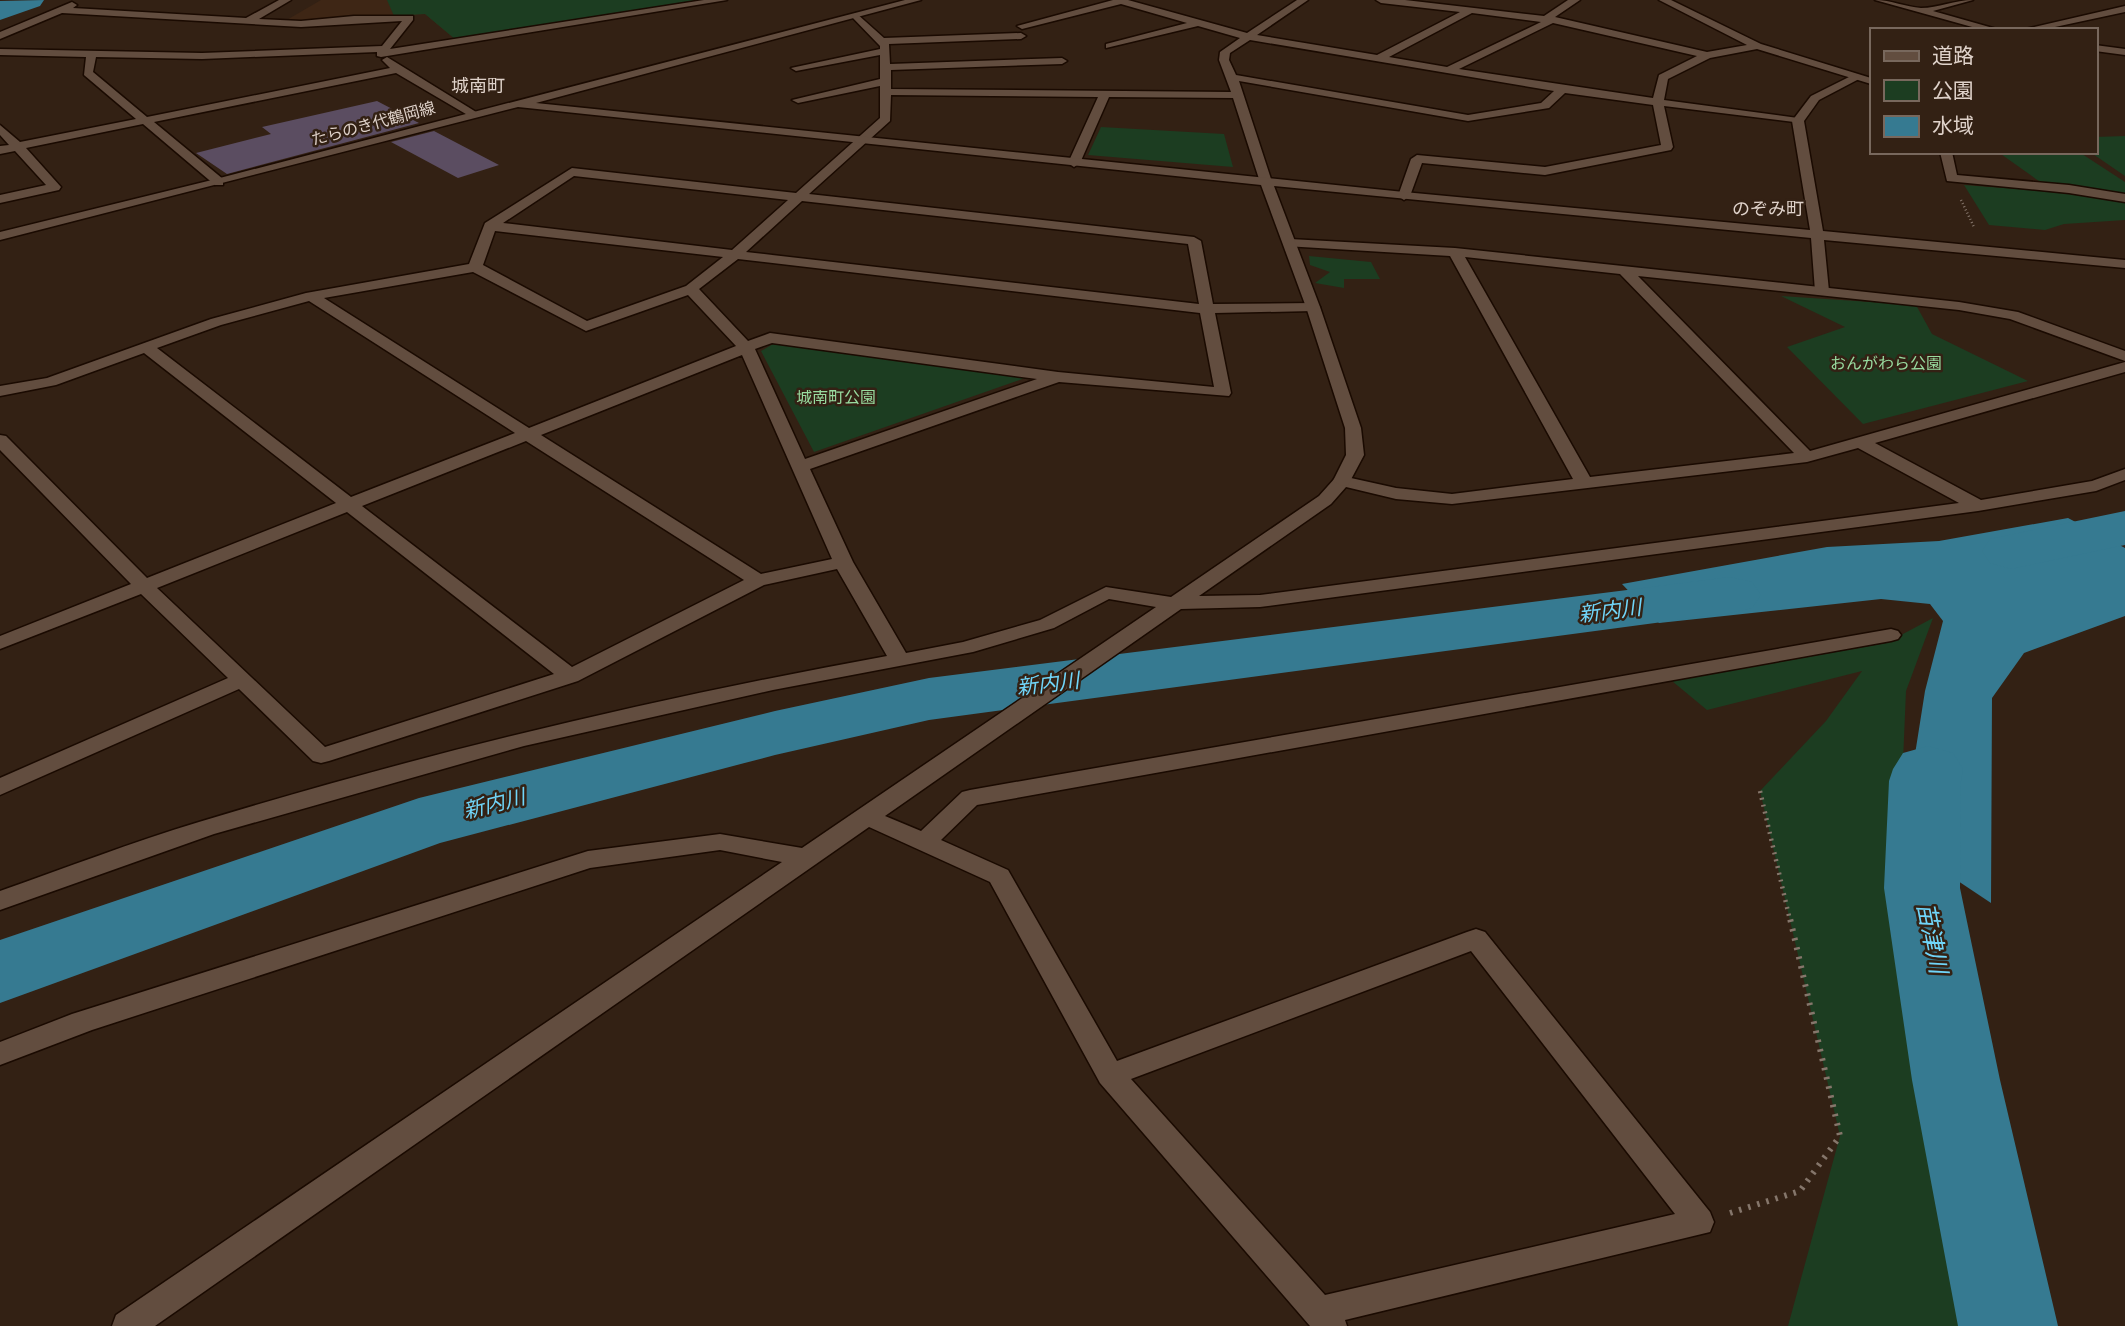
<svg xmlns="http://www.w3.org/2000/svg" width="2125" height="1326" viewBox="0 0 2125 1326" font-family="'Archivo Narrow','Noto Sans JP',sans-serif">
<rect width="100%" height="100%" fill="#332114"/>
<path fill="#3e2615" d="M321,0H707L456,40L425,14L303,22L285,21Z"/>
<path fill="#1c3d21" d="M387,0H707L456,40L425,14L394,16Z
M1101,127L1224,134L1233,167L1088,155Z
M2125,136V176L2090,152H2095V137Z
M1998,152H2079L2125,182V194L2043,184Z
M1964,185L2056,192L2125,202V220L2064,224L2045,230L1989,225Z
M1309,256L1371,262L1380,279H1344V288L1315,283L1330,272L1310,265Z
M1781,296L1916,305L1932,334L2028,381L1863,424L1787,347L1845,327Z
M773,344L1025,378L814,452L761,351Z
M1933,618L1906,691L1899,856L1966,1326H1788L1840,1136L1760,791L1826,721L1862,671L1707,710L1672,681L1886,643Z"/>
<path fill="#367a91" d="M2068,518L2125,548V616L2024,653L1992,698L1991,903L1901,843L1925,691L1943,621L1930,604L1881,599L1659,623L1622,584L1827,547L1939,541Z"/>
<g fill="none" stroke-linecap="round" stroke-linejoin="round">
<path fill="#367a91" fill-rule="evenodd" d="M44,0L40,6L0,20V1Z
M2125,511V545L2011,569L1990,563L1982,551L1990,539Z
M1730,577L1752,582L1761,595L1752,608L1730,613L929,720L775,755L440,843L0,1003V940L419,798L775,711L929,678Z
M1928,746L1953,753L1963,769L1961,781L1960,888L2000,1080L2058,1326H1958L1912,1080L1884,888L1889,781L1893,769L1903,753Z"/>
</g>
<path fill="#5b4d61" d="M377,101L419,123L227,174L196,153L271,134L262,127Z
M434,131L499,165L458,178L391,142Z"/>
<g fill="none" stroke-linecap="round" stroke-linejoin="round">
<defs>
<path id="street" d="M279,0H291L259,19L301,21L354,16H413V20L390,49L704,0H727L381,57L377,56V52L202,59L96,57L93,72L147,117L390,68L382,60L387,57L481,115L471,117L396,73L154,122L223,179V185H215L143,124L26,148L61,187L59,190L0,203V195L46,185L15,151L0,154V146L9,145L0,135V125L20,142L136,119L84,75L86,57L0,55V49L202,53L382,46L402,21L301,27L62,13L0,39V32L72,2L77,5L73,8L246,18Z
M1113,0H1128L1247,33L1297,0H1308L1257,35L1377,55L1460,12L1381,3L1376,0H1405L1544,16L1568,0H1580L1555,17L1707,52L1747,45L1659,0H1671L1761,44L1871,78V84L1757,49L1710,58L1668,79L1664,100L1798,118L1804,121L1802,123L1664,106L1673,147L1671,150L1545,175L1422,163L1410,196L1404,200L1398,196L1411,159L1417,155L1545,167L1661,145L1653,105L1565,93L1549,108L1468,121L1239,81L1272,182L1266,186L1260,182L1233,98L1109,97L1080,163L1074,167L1068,163L1098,97L891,95L890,121L809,194L1194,237L1201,241L1213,304L1313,303L1320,307L1313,311L1215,313L1231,393L1229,396L1059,382L810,469L853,562L906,653L963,642L1040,620L1106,587L1171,597L1319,496L1336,477L1342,476L1396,488L1452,494L1573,479L1450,256L1285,246V240L1290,239L1455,248L1959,302L2018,312L2125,351V361L2010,319L1959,310L1638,276L1810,451L2125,362V372L1875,443L1981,500L2092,481L2125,469V480L2096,491L1978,511L1260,607L1181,609L885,816L921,831L962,792L970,790L1891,629L1898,631L1901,635L1898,639L1891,641L977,805L941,840L1008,870L1117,1061L1467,932L1476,929L1485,932L1710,1212L1714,1222L1710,1232L1345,1320L1347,1326H1310L1100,1083L990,882L869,827L155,1326H112L116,1315L782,862L720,850L590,868L92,1030L0,1065V1042L72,1014L588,851L720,834L802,848L1156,607L1109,599L1054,628L973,652L773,690L524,746L214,834L0,910V891C66,868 132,842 199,822C425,753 655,698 887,656L837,569L764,585L578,681L329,761L321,763L313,761L239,689L0,795V778L228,678L141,594L0,649V636L131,584L0,450V435L6,436L147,578L336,503L144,353L56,385L0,396V386L47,378L211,319L306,293L469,264L485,223L572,168L796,193L880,118V86L798,103L792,100L880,79V55L796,71L791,68L880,49V46L851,16L856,13L884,38L1021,33L1026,36L1021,39L889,44L890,64L1062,58L1067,61L1062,64L891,70V89L1231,92L1219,60L1220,52L1240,38L1198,26L1106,48V44L1187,23L1121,4L1022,29L1017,26ZM1472,13L1541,22L1447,67L1389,57ZM1553,23L1697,56L1659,75L1653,98L1459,69ZM1250,40L1554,91L1541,103L1468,115L1236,75L1229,60L1230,53ZM574,176L788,200L732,250L503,223ZM802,201L1188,244L1199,304L746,252ZM495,231L723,257L686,286L587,321L483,265ZM1465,257L1620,274L1794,453L1590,477ZM738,259L1200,313L1214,387L1058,372L770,333L748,341L699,289ZM473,272L586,331L688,295L736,346L529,428L324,298ZM309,301L515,433L351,497L157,348L221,325ZM772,343L1037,379L805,459L755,349ZM742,355L832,559L761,574L541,435ZM526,441L744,580L572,667L362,506ZM1858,448L1959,503L1260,595L1199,596L1331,504L1346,487L1396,499L1452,504L1807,462ZM347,512L554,674L325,747L157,588ZM1471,951L1675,1214L1325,1295L1131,1079Z
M1875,0C1891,0 1906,7 1921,8C1938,8 1955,0 1973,0L1933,11L2000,30H1983Z
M2125,6V12L2041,30H2021Z
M2095,45L2125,49V55L2095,51Z
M1940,152H1952L1957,175L2069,185L2125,194V202L2069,193L1947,181Z"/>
<path id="secondary" d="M905,0H921L536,103L1404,192L1810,230L1792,121L1811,96L1855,74L1860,77L1859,79L1819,100L1804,121L1823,231L2125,260V268L1824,240L1829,291L1822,295L1815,291L1811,238L1274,186L1320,307L1361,428L1364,455L1348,485L1342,486L1333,481L1346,455L1345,428L1306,307L1261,185L518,107L0,240V232L216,179Z"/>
</defs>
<use href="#street" stroke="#1a0a01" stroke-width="3"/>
<use href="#secondary" stroke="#1a0a01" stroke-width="3"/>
<path stroke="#85766b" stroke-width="2.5" stroke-dasharray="1 2.5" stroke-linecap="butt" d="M1961,200L1974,227"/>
<path stroke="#85766b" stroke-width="4.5" stroke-dasharray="2 5" stroke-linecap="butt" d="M1760,791L1789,916"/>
<path stroke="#85766b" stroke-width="6" stroke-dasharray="2.5 7" stroke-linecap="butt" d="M1730,1213L1800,1191L1840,1136L1789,914"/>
<use href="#street" fill="#624d3f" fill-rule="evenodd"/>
<use href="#secondary" fill="#624d3f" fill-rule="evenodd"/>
</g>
<g text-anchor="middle" stroke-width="5" stroke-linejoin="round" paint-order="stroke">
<g font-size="16" fill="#dfd2ca" stroke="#332114">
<text transform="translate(373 123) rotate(-15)" y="6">たらのき代鶴岡線</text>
</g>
<g font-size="16" fill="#98db9f" stroke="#332114">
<text x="1886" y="369">おんがわら公園</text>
<text x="836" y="403">城南町公園</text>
</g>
<g font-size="18" fill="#dfd2ca" stroke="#332114">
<text x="478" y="92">城南町</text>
<text x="1768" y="215">のぞみ町</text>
</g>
<g font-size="21" font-style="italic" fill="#70d5f9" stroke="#332114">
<text transform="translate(1610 611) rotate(-7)" y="7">新内川</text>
<text transform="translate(1048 684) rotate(-7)" y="7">新内川</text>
<text transform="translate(494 804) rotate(-14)" y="7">新内川</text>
</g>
<g font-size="24" font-style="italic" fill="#70d5f9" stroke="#332114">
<text transform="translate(1932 938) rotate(79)" y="8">苗津川</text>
</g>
</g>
<rect x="1870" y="28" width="228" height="126" fill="#332114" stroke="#78685d" stroke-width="2"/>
<rect x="1884" y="51" width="35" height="10" fill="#624d3f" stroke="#78685d" stroke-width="2"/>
<text x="1932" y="63" font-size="21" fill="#dfd2ca">道路</text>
<rect x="1884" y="80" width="35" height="21" fill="#1c3d21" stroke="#78685d" stroke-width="2"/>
<text x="1932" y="98" font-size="21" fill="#dfd2ca">公園</text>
<rect x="1884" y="116" width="35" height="21" fill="#367a91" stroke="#78685d" stroke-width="2"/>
<text x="1932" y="133" font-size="21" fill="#dfd2ca">水域</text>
</svg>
